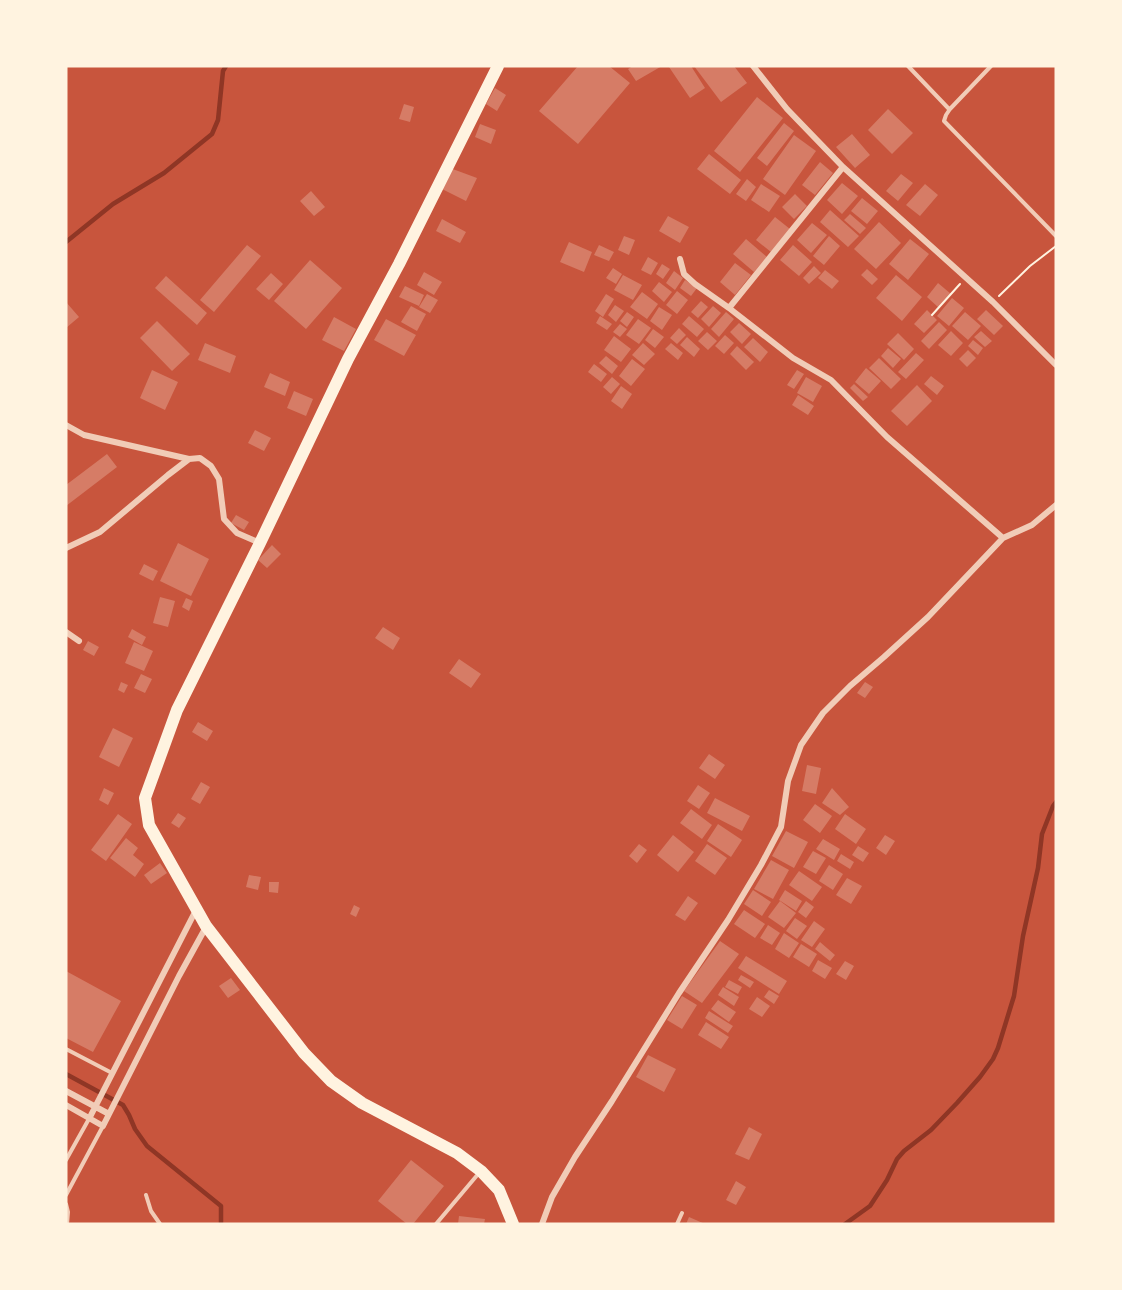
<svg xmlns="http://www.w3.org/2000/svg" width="1122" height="1290" viewBox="0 0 1122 1290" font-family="'IBM Plex Sans',sans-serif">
<rect width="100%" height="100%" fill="#c8553d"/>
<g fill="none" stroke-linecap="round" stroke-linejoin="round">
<path stroke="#8f3625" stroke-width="4.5" d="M66,242L113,204L164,173L212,134L218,120L223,71L226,66
M66,1074L123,1105L129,1115L135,1129L147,1146L221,1206V1224
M845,1224L870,1206L887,1180L897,1159L904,1151L931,1130L957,1103L980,1077L993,1059L998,1048L1014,996L1023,936L1038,868L1042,834L1053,806L1056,802"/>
</g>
<path fill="#d67c66" d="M578,66H609L630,83L578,144L539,111Z
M633,66H662L636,81L628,69Z
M671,66H691L705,88L690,98L669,67Z
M694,66H734L747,83L721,102Z
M495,88L506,95L497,111L486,104Z
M757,97L783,118L740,172L714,151Z
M404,104L414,107L410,122L399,119Z
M888,109L913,133L892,154L868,130Z
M784,123L794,131L767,166L757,158Z
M480,124L496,130L491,144L475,137Z
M852,134L870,155L855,168L836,147Z
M794,135L816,151L785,195L763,179Z
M709,154L741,180L730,194L697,169Z
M820,162L833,173L815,195L802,185Z
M450,168L477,178L466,201L442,189Z
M901,174L913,183L898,201L886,191Z
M747,179L756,187L746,201L736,194Z
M842,183L858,196L842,214L827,200Z
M761,184L780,196L769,212L751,200Z
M925,184L938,195L920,216L906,205Z
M311,191L325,207L314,216L300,201Z
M795,194L807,206L794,219L782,207Z
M862,198L878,211L867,224L851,211Z
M830,210L859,236L848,247L820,222Z
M850,214L866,228L860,234L844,220Z
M668,216L689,227L680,243L659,231Z
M775,217L790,229L771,252L756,240Z
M442,219L466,232L460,243L436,231Z
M879,222L901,243L876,269L854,249Z
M812,223L827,235L811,253L797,240Z
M624,236L635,240L629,255L618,250Z
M829,236L840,246L824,265L813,256Z
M746,239L767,257L754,272L733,254Z
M910,239L929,254L908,280L889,264Z
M569,242L592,252L584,272L560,262Z
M247,245L261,256L214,312L200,300Z
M599,245L614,252L609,261L594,255Z
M793,245L812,262L799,276L780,260Z
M648,257L658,263L651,275L641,270Z
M310,260L342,288L306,329L274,301Z
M735,263L751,275L735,295L720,282Z
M662,264L670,269L663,279L656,274Z
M814,266L821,273L809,284L803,278Z
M613,268L622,274L616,284L606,278Z
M867,269L878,279L872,285L861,275Z
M825,270L839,281L832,289L818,278Z
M674,271L683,278L675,290L666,283Z
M424,272L442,282L434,295L417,285Z
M271,273L283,284L269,300L256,289Z
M623,275L642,285L633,300L614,290Z
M896,275L922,297L902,321L876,298Z
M166,276L207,313L197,325L155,288Z
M685,280L697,288L691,296L680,288Z
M659,282L672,292L664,302L652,291Z
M938,283L951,294L939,308L927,297Z
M405,286L424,295L419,306L399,297Z
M677,291L688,300L677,314L666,305Z
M642,292L658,304L647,319L630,307Z
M427,294L438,300L430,313L419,307Z
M606,294L614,299L603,317L595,311Z
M952,298L964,308L949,326L937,316Z
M701,301L708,307L698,318L691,312Z
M66,302L79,317L66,328Z
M615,305L624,311L616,322L608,315Z
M411,306L426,314L417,331L401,322Z
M713,306L721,313L709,327L701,319Z
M659,307L672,315L662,330L650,321Z
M927,310L937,320L924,333L914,324Z
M986,310L1003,326L994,335L977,319Z
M627,312L634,317L627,327L620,321Z
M726,312L734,319L719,337L711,329Z
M965,312L981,326L968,340L952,326Z
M600,316L612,324L607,330L596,323Z
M689,316L704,329L697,337L682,324Z
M334,317L356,329L344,351L322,340Z
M386,319L416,335L404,356L374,340Z
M638,319L651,328L639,344L626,335Z
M157,321L190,354L172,371L140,338Z
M939,322L947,330L929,349L921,341Z
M739,323L751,334L742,344L730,332Z
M620,324L627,329L620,337L613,332Z
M679,328L686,335L677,344L670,338Z
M653,329L664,337L655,348L645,340Z
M951,331L963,343L951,356L938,345Z
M981,331L992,341L985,347L974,337Z
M707,332L717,341L708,350L698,341Z
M898,333L914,349L904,360L887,344Z
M725,335L734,343L724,354L715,346Z
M614,336L631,349L621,362L604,350Z
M687,337L700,349L694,357L680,345Z
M753,338L768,352L760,362L744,347Z
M973,340L983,348L978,355L968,346Z
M205,343L236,356L230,373L198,360Z
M643,343L655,354L644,365L632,355Z
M671,343L683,353L678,360L665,349Z
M737,346L754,362L746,370L730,354Z
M888,348L901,359L893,368L881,356Z
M968,350L976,358L967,367L959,359Z
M916,353L924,360L906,379L898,372Z
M606,356L618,366L612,374L599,363Z
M879,358L901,379L891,389L869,368Z
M632,359L645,369L631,386L619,376Z
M594,364L607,374L601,382L588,372Z
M866,368L881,381L869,394L855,382Z
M152,370L178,382L165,410L140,398Z
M797,370L804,374L794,389L787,385Z
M270,373L290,382L285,396L264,387Z
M931,376L944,386L937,395L924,384Z
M612,377L620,384L611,394L603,387Z
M806,377L822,386L813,402L797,393Z
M854,384L868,397L863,401L850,388Z
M917,385L932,401L907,426L891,411Z
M621,386L632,394L622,409L611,401Z
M294,391L313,399L306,416L287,408Z
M798,395L814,406L808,415L792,405Z
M255,430L271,438L264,451L248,443Z
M107,454L117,467L66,506V485Z
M236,515L249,522L244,530L231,523Z
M178,543L209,559L191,596L160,581Z
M272,545L281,554L267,568L258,560Z
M144,564L158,571L153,581L139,574Z
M160,597L175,601L168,627L153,623Z
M186,598L193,601L189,611L182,607Z
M383,627L400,638L393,650L375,638Z
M132,629L146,637L142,645L128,637Z
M88,641L99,647L94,656L83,650Z
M134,642L153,651L144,671L125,663Z
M459,659L481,674L471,688L449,673Z
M141,674L152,679L145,693L134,688Z
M121,682L128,685L124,693L118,690Z
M865,682L873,687L865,698L857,693Z
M198,722L213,731L207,741L192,732Z
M113,728L133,738L119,767L99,757Z
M709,754L725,765L715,779L699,768Z
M807,765L821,768L816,794L802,791Z
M201,782L210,787L200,804L191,799Z
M698,785L710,793L699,809L687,801Z
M104,788L114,793L108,805L99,800Z
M832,788L849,807L840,815L822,803Z
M715,798L750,816L742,831L707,813Z
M815,804L832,816L820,833L803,820Z
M691,809L712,825L702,839L680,823Z
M178,813L186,818L179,828L171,823Z
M118,814L132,824L106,861L91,850Z
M845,814L866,829L856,844L835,829Z
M718,824L742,840L731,857L707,841Z
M786,831L808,842L794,868L772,856Z
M673,835L694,852L678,872L657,855Z
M885,835L895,841L886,855L876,848Z
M126,838L138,848L133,855L144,864L135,877L110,858Z
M823,839L840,849L834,860L816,849Z
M639,844L647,850L637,863L629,856Z
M707,844L727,858L715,875L695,861Z
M858,846L869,853L863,862L852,855Z
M813,851L826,858L816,874L803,867Z
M841,854L854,862L850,869L837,861Z
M771,860L789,870L773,899L754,889Z
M160,863L167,873L151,884L144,875Z
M829,865L843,874L833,890L819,881Z
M799,871L822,887L812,901L789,885Z
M249,875L261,877L258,890L246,887Z
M847,878L862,886L851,904L836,895Z
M269,882H279L278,893L269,892Z
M753,890L771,902L762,916L744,904Z
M785,890L802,901L796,911L779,900Z
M688,896L698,903L685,921L675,915Z
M780,901L796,913L784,928L768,917Z
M806,901L814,907L806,918L798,912Z
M354,905L360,908L356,917L350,914Z
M744,910L765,924L755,938L734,924Z
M795,918L807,926L797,939L786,931Z
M814,921L825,929L812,947L801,940Z
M768,925L780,933L772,945L760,938Z
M784,933L799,943L789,958L775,949Z
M720,941L739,954L702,1003L684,991Z
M820,942L835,955L830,961L815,949Z
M801,944L817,954L809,967L793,957Z
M746,956L787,981L779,994L738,968Z
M818,960L832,968L825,979L812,971Z
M845,961L854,966L846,980L836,974Z
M66,971L121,1001L93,1052L66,1038Z
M741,975L754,982L750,988L738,980Z
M231,978L240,990L228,998L219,986Z
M729,980L742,987L738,994L725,987Z
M723,987L739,997L734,1006L718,995Z
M769,990L779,996L774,1004L764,997Z
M682,996L697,1005L682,1029L667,1020Z
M757,997L770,1006L762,1017L749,1009Z
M718,1000L736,1012L729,1022L711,1009Z
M709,1011L733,1026L728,1033L705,1018Z
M706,1022L729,1037L721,1049L698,1035Z
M648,1055L676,1069L664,1092L636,1077Z
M749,1127L762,1134L749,1160L735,1154Z
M411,1160L444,1186L413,1224H407L378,1201Z
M736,1181L746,1187L736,1205L726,1200Z
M459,1216L485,1219L484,1224H458Z
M689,1217L705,1224H686Z"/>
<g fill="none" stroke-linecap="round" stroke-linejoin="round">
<path stroke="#fff3e0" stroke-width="2" d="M999,296L1030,266L1056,246
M932,315L960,284"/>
<path stroke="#f1ccb7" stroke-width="4" d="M908,66L949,109
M991,66L950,109L946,115L944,121L1056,236
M66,1049L112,1073
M66,1160L90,1117
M66,1195L103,1126
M146,1195L151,1211L160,1224
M66,1204L68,1212L67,1224
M436,1224L479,1173
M677,1224L682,1213"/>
<path stroke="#f1ccb7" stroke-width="6" d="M753,66L787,109L843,167L993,302L1056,365
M680,259L684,274L695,284L729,308L843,167
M729,308L793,358L831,380L887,437L1003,538
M66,425L84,435L189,459
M66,548L100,532L168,475L189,459L200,458L211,466L219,479L224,519L237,533L260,543
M66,632L79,641
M66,1091L109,1114
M66,1105L103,1126L179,976L206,927
M90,1117L196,910
M542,1224L552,1197L575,1157L612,1101L679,993L728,920L761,865L781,827L788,781L801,745L823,713L850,686L884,657L928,617L1003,538L1032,525L1056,505"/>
<path stroke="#fff3e0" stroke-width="12" d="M498,66L399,264L348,359L260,543L177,710L145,798L149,825L206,926L304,1053L331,1081L362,1103L457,1153L481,1171L499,1190L513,1224"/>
</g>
<rect width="1122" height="1290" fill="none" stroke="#fff3e0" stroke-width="135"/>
</svg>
